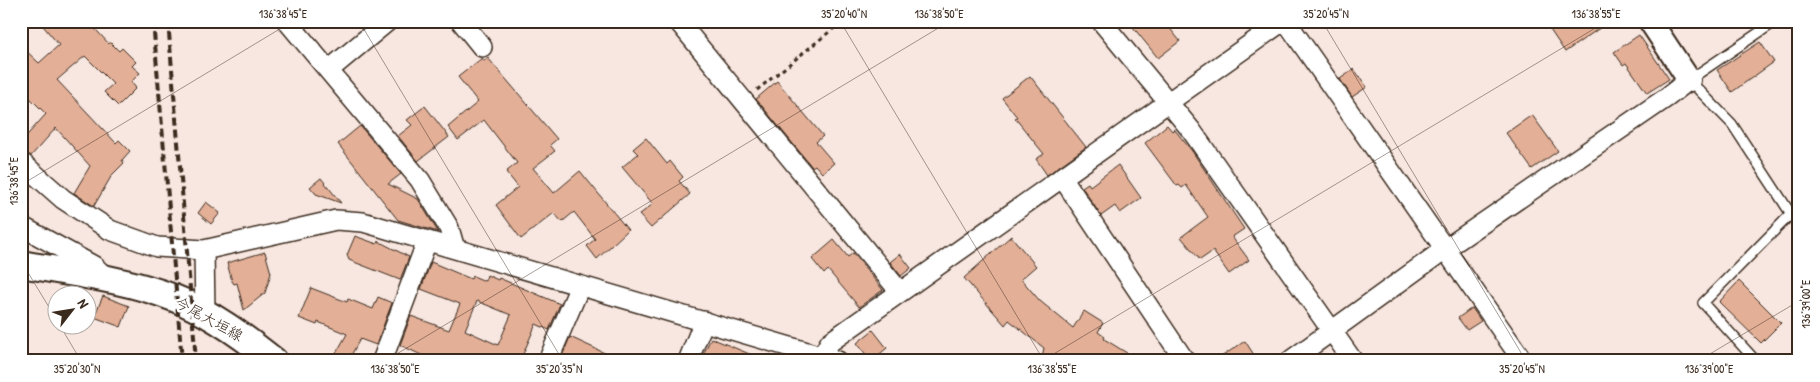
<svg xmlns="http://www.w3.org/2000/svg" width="1820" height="382" viewBox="0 0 1820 382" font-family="'Patrick Hand','Klee One',sans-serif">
<rect width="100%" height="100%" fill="#f7e7e0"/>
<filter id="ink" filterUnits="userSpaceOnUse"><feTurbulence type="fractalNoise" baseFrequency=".02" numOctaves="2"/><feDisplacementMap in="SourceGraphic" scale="10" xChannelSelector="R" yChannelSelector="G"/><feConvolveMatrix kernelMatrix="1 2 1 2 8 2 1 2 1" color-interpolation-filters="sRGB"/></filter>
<g filter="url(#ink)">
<path fill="#e3af97" stroke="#3b2a1e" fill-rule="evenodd" d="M39,21H88L109,44L110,42L119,51L122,48L136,62L132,66L140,73L131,82L136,88L118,106L104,92L113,84L85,56L57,80L116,143L119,140L130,151L122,160L124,163L112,175L94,206L74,193L90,166L56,128L31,156L21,150V142L46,114L21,89V46L39,63L59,45Z
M1128,21H1164L1180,41L1158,58Z
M1544,21H1610L1565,52Z
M1639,35L1669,79L1647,93L1626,63L1623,65L1614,52Z
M1760,42L1774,62L1732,92L1717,70Z
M482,58L484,61L488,58L557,139L550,145L555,151L533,168L554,193L580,171L628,230L597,259L587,246L595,239L574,212L562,222L554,213L521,239L496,205L518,187L506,172L517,163L484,120L458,140L448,127L478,102L458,77Z
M1354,69L1367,87L1352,97L1340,79Z
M1030,76L1086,147L1047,175L1036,159L1044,154L1015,118L1017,117L1002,98Z
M777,81L823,136L816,142L834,163L822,173L815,165L812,167L756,99Z
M425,106L449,137L418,161L398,136L412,125L407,120Z
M1532,115L1558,151L1532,169L1506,133Z
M1167,125L1172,131L1174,129L1192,151L1244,229L1232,237L1249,260L1229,274L1213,251L1200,260L1181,237L1208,217L1186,185L1182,188L1179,185L1177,186L1145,143Z
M360,126L401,174L388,184L418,199L438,232L398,220L338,144Z
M646,138L667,164L670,161L683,177L679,181L690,194L651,228L639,215L653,204L622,167L638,154L633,149Z
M1118,165L1141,198L1120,213L1115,206L1101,216L1082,187L1088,183L1090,186Z
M321,178L341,203L316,194L310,187Z
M206,202L220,213L211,224L198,213Z
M355,236L377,244L378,241L409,257L400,280L349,260L347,255Z
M1011,236L1036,266L1021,279L1040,301L1073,328L1084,311L1103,323L1098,332L1105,337L1104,339L1140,361H1041L1044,348L1009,320L1005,325L964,278Z
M834,240L848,257L853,253L883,290L859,307L828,270L824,274L812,259Z
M265,252L271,273L265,293L244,310L237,283L234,284L232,281L227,263Z
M900,254L911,268L901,276L890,262Z
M431,262L471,279L473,276L485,281L487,275L498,280L499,278L560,304L549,330L536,324L520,361H434L400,345L411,316L449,330L460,304L421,289ZM477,301L511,315L498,345L465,330Z
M1739,281L1781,323L1761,343L1719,302Z
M311,288L347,302L348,299L373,309L378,297L392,303L376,345L360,339L348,361L335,355L347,334L318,322L317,325L299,318Z
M103,296L129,306L121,327L94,317Z
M1472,308L1481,321L1467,330L1458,318Z
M873,330L887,348L871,361L857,343Z
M570,337L622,361H560Z
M711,338L764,360V361H700Z
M1245,341L1258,361H1215Z"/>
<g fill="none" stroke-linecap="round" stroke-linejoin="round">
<defs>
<path id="service" d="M1756,361L1703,303L1791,214L1732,124L1689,80L1776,21"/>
<path id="minor" d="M287,21L420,180L449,228L455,249
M461,21L482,47
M678,21L900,292
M1101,21L1191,130L1353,361
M1286,21L1523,361
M329,70L388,21
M21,162L63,199L110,230L157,247L204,250L336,220L363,222L838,361
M1062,177L1185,361
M21,226L94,266L105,277
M204,250L205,313
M822,356L830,342L1283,21
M382,361L427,241
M548,361L580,286
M688,361L704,321
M1290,361L1445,249L1666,98L1689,80"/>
<path id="tertiary" d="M1650,21L1689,80"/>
<path id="secondary" d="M21,264C72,273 126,279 174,298C210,312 244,337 274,361"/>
</defs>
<use href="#service" stroke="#3b2a1e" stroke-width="12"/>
<use href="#minor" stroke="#3b2a1e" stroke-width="22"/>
<use href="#tertiary" stroke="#3b2a1e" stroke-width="26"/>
<use href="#secondary" stroke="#3b2a1e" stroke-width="30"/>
<path stroke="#3b2a1e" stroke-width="3" stroke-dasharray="4 4" stroke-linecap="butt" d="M757,90L843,21"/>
<use href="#service" stroke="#fff" stroke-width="9"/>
<use href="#minor" stroke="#fff" stroke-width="19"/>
<use href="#tertiary" stroke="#fff" stroke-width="22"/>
<use href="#secondary" stroke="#fff" stroke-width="26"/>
<path stroke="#3b2a1e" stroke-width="4" stroke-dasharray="8 4" stroke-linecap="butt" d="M153,21L182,361
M168,21L196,361"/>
</g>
</g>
<path fill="none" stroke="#3b2a1e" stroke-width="1" stroke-opacity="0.45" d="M359,21L563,361M840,21L1044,361M1322,21L1526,361M21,185L293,21M21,261L58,322M59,324L81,361M385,361L950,21M1042,361L1607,21M1698,361L1799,301"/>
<g text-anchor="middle" stroke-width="5" stroke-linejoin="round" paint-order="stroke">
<g font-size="15" fill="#3b2a1e" stroke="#fff">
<text transform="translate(209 319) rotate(29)" y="5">今尾大垣線</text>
</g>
</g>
<rect width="1820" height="382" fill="none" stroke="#fff" stroke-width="55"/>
<g transform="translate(72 310) rotate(59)"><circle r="24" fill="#ffffff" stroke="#b1aaa5"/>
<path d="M0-4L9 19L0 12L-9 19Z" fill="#3b2a1e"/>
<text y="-8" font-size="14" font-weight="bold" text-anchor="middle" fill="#3b2a1e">N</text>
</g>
<rect x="28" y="28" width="1764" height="326" fill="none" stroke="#3b2a1e" stroke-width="2"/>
<g font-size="12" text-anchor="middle" fill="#3b2a1e">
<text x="283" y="18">136°38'45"E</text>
<text x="844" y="18">35°20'40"N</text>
<text x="939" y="18">136°38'50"E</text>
<text x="1326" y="18">35°20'45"N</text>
<text x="1596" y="18">136°38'55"E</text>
<text transform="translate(14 181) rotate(-90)" y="4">136°38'45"E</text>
<text transform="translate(1806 304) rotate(-90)" y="4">136°39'00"E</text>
<text x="77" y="373">35°20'30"N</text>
<text x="395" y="373">136°38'50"E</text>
<text x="559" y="373">35°20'35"N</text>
<text x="1052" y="373">136°38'55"E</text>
<text x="1522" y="373">35°20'45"N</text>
<text x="1709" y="373">136°39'00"E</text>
</g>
</svg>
